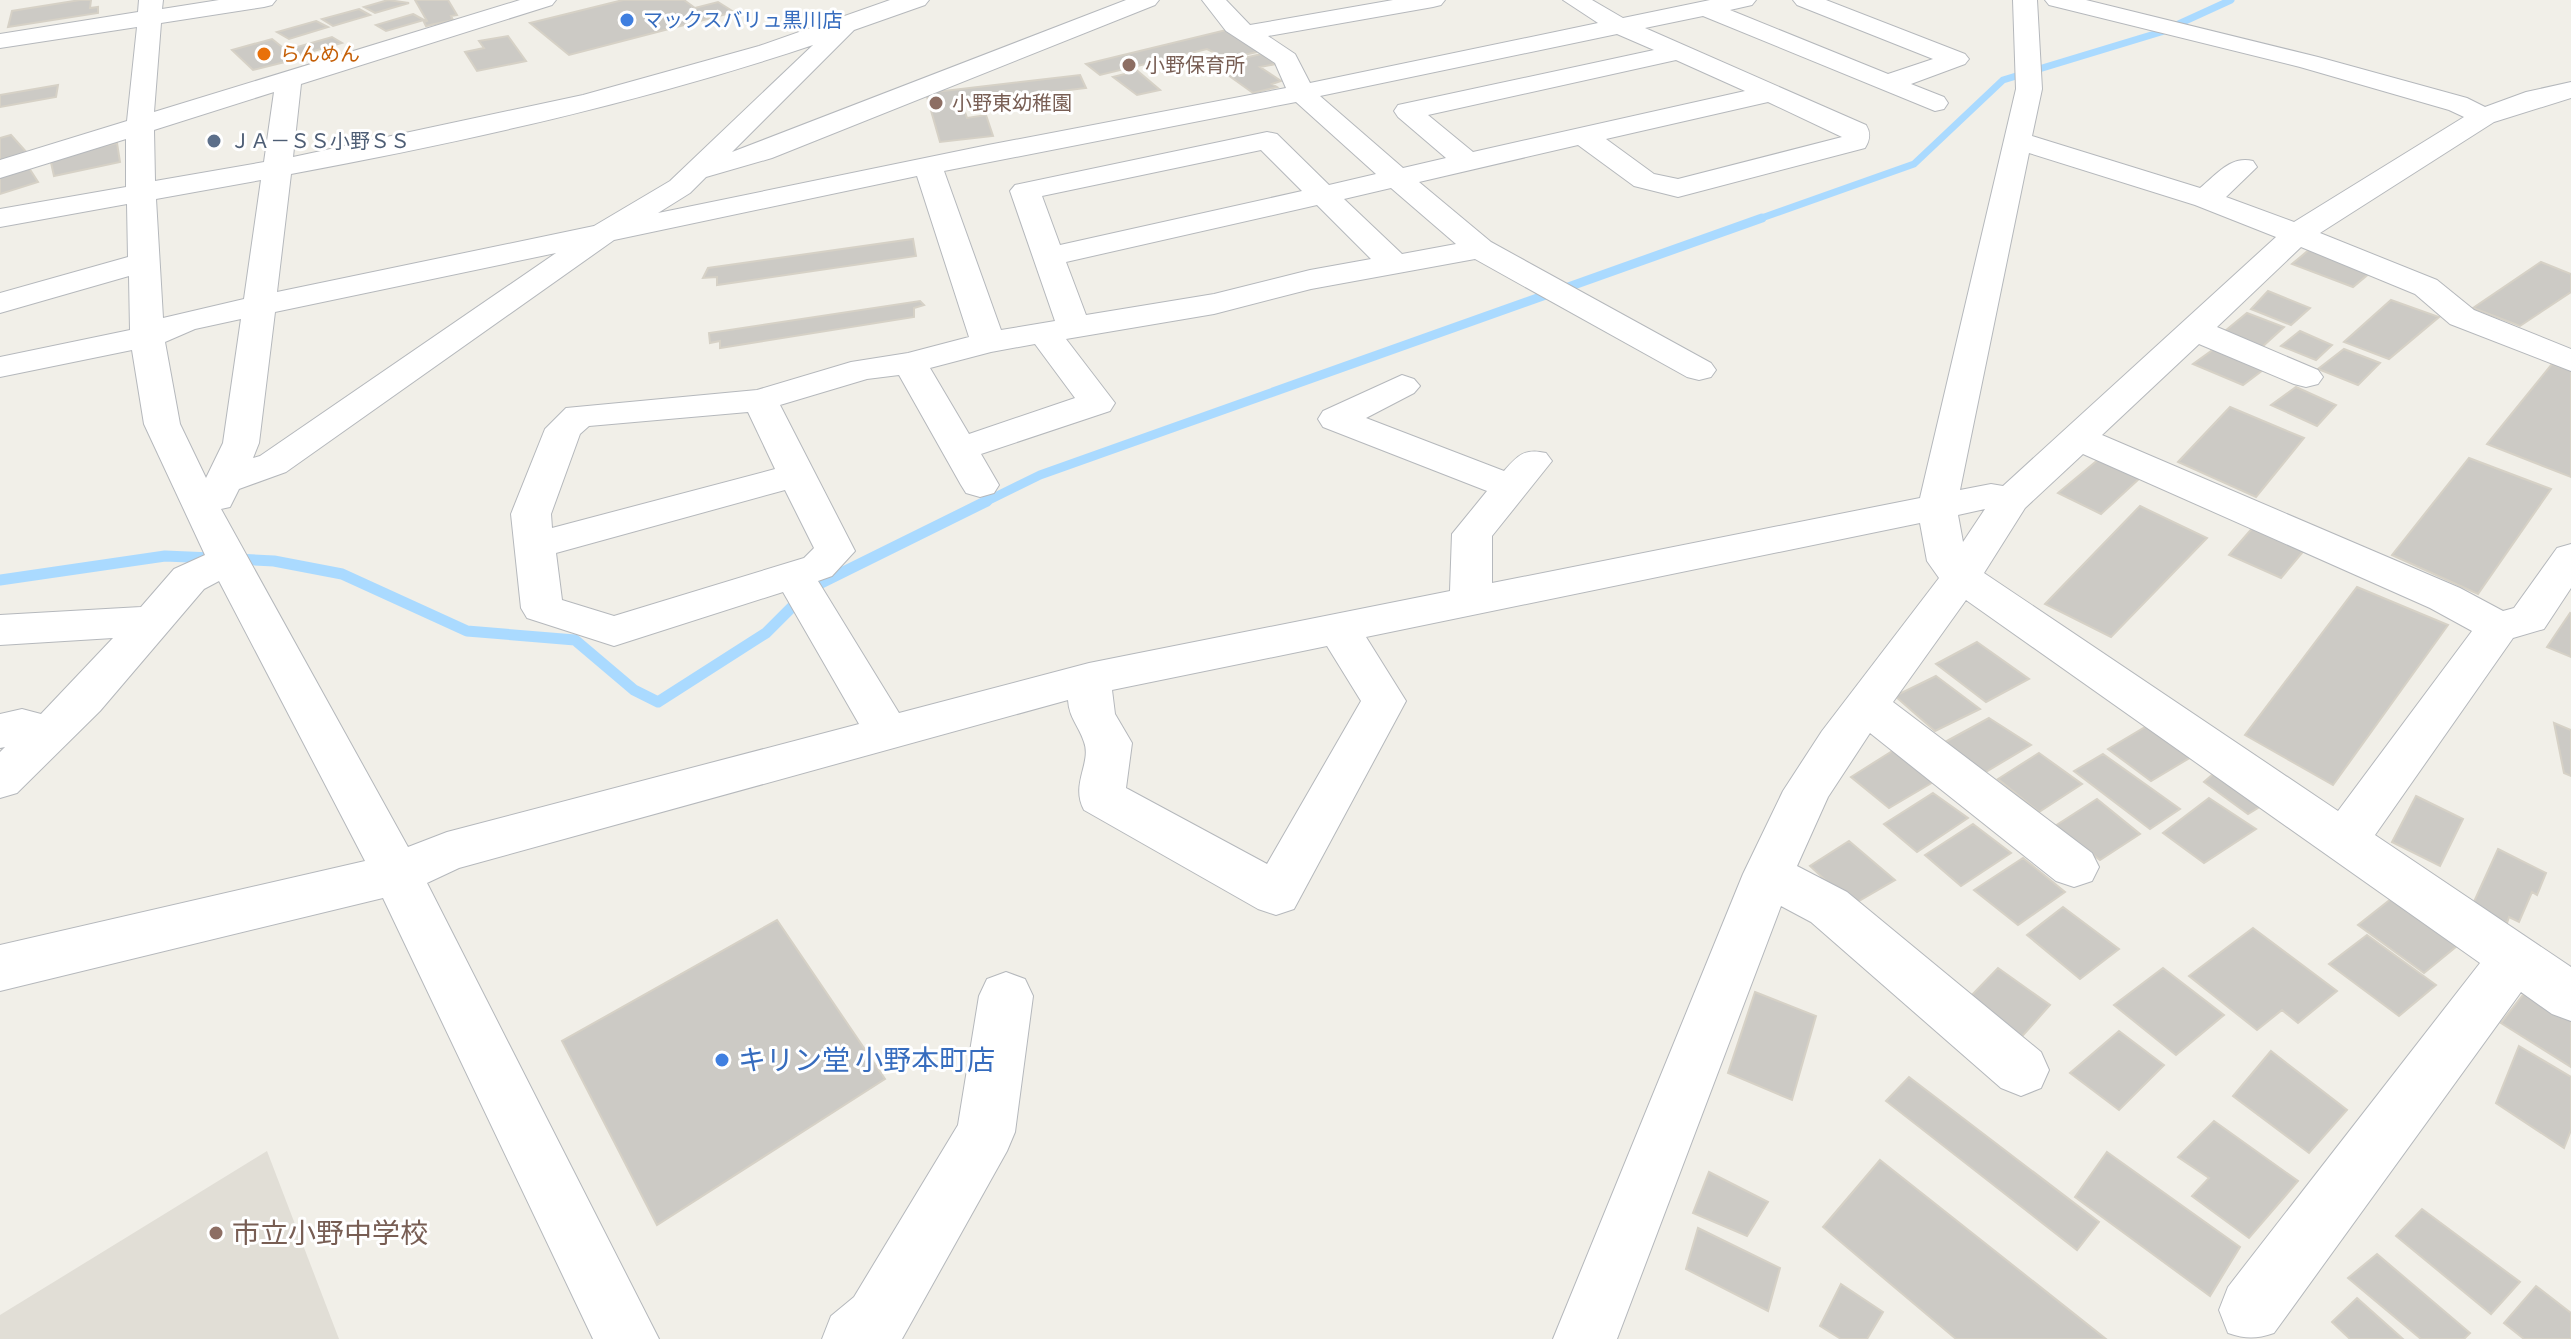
<svg xmlns="http://www.w3.org/2000/svg" width="2571" height="1339" viewBox="0 0 2571 1339" font-family="Commissioner,'Noto Sans JP',sans-serif">
<rect width="100%" height="100%" fill="#f1efe8"/>
<path fill="#e1ded6" d="M267,1151L339,1339H0V1315Z"/>
<g fill="none" stroke-linecap="round" stroke-linejoin="round">
<path stroke="#aadaff" stroke-width="7" d="M1756,220L1914,164L2003,80L2161,32L2231,0"/>
<path stroke="#aadaff" stroke-width="9" d="M983,503L1040,475L1762,218"/>
<path stroke="#aadaff" stroke-width="11" d="M237,559L274,561L342,574L467,631L575,640L634,690L658,702L766,633L811,588L987,501
M0,580L165,556L212,558"/>
</g>
<path fill="#cccac5" stroke="#d6d1c6" stroke-width="2" d="M80,0H91L90,8L98,7V13L8,27L12,11Z
M388,0L409,3L375,13L364,7Z
M415,0H448L457,15L451,16L453,20L426,26L424,22L427,21Z
M623,0H684L695,8L718,2L734,12L569,55L530,23Z
M359,9L370,15L333,26L322,19Z
M413,14L424,20L386,31L376,25Z
M316,21L328,27L289,39L277,32Z
M1226,30L1261,51L1227,59L1207,49L1133,67L1160,90L1137,95L1113,77L1133,72L1128,68L1100,75L1086,64Z
M508,36L526,61L477,71L465,52L484,48L479,41Z
M332,37L342,43L300,55L290,49Z
M272,39L297,59L253,70L232,50Z
M1261,54L1276,64L1260,67L1281,81L1272,84L1277,87L1253,93L1214,65Z
M1080,75L1086,88L962,103L967,118L986,115L993,136L940,142L926,93Z
M58,85L56,97L0,107V95Z
M11,135L29,155L0,164V138Z
M117,143L120,162L54,176L50,158Z
M29,168L38,182L0,194V176Z
M913,239L916,256L717,285V277L703,278L708,268Z
M2310,249L2371,272L2353,287L2292,264Z
M2541,262L2571,274V292L2520,326L2473,308Z
M2268,291L2310,308L2291,325L2251,309Z
M2391,300L2439,317L2389,359L2344,342Z
M920,301L924,305L914,308V317L720,348V341L710,343L709,333Z
M2247,313L2284,327L2262,347L2225,331Z
M2300,331L2332,345L2316,360L2281,346Z
M2214,349L2263,370L2243,385L2193,364Z
M2344,349L2380,363L2358,385L2318,369Z
M2552,364L2571,371V477L2487,444Z
M2296,387L2336,405L2317,426L2271,405Z
M2230,407L2304,438L2256,497L2178,462Z
M2469,458L2551,489L2478,594L2392,555Z
M2099,459L2141,477L2101,514L2058,493Z
M2140,506L2207,538L2111,637L2045,604Z
M2255,525L2306,548L2281,578L2229,555Z
M2357,587L2448,625L2333,785L2245,735Z
M2570,613L2571,614V657L2547,647Z
M1977,642L2029,679L1986,702L1936,664Z
M1936,676L1980,709L1935,731L1895,696Z
M1989,718L2031,745L1984,773L1945,742Z
M2157,720L2203,750L2151,781L2108,749Z
M2554,723L2571,730V776L2564,773Z
M1894,750L1935,781L1889,808L1851,777Z
M2039,753L2082,784L2039,812L1998,779Z
M2103,754L2180,809L2150,829L2074,771Z
M2221,767L2271,800L2248,814L2204,782Z
M1933,793L1968,818L1917,852L1884,824Z
M2416,796L2463,819L2440,866L2392,842Z
M2209,798L2256,829L2204,863L2163,833Z
M2097,799L2140,834L2100,860L2055,826Z
M1973,824L2011,853L1961,886L1925,855Z
M1849,841L1895,880L1852,905L1810,866Z
M2498,849L2546,873L2537,895L2532,892L2519,922L2509,917L2507,923L2472,906Z
M2023,858L2065,892L2018,925L1974,890Z
M2401,891L2468,937L2424,973L2358,925Z
M2063,907L2119,949L2080,979L2027,935Z
M777,920L885,1079L657,1225L562,1041Z
M2253,928L2337,991L2298,1023L2282,1010L2257,1030L2189,976Z
M2367,935L2436,985L2399,1016L2329,964Z
M1998,968L2050,1005L2017,1042L1964,1003Z
M2163,968L2224,1015L2176,1055L2114,1005Z
M2533,982L2571,1007V1067L2501,1023Z
M1755,992L1816,1016L1792,1100L1728,1073Z
M2119,1031L2164,1065L2119,1110L2070,1073Z
M2519,1046L2571,1077V1130L2564,1148L2496,1103Z
M2271,1051L2347,1110L2309,1153L2233,1096Z
M1909,1077L2099,1222L2077,1250L1886,1101Z
M2214,1121L2298,1181L2249,1238L2192,1196L2209,1178L2178,1157Z
M2107,1152L2240,1247L2210,1296L2075,1197Z
M1880,1160L2106,1339H1956L1823,1227Z
M1709,1172L1768,1202L1747,1236L1693,1213Z
M2422,1209L2520,1282L2491,1314L2396,1236Z
M1698,1228L1780,1268L1768,1311L1686,1269Z
M2377,1254L2470,1333L2464,1339H2421L2348,1278Z
M1841,1284L1883,1312L1867,1339H1841L1820,1326Z
M2536,1286L2571,1313V1339H2524L2504,1323Z
M2357,1298L2403,1339H2350L2332,1322Z"/>
<g fill="none" stroke-linecap="round" stroke-linejoin="round">
<defs>
<path id="minor" d="M139,0H163L162,9L219,0H276L272,5L264,7L161,23L154,112L520,0H556L552,5L301,84L293,157L583,95L759,46L890,0H929L925,5L854,30L732,152L1126,0H1159L1155,5L772,158L706,177L690,193L658,213L988,145L1286,88L1275,63L1226,31L1202,0H1226L1250,25L1393,0H1445L1441,5L1433,7L1268,36L1295,54L1310,83L1598,23L1563,0H1592L1623,18L1710,0H1756L1752,5L1730,10L1888,74L1933,59L1797,5L1793,0H1826L1965,54L1969,59L1965,64L1911,84L1944,97L1948,103L1944,109L1935,111L1703,16L1645,28L1866,125C1871,133 1870,140 1865,148L1678,197L1634,186L1578,145L1419,182L1491,242L1711,363L1716,370L1711,377L1699,380L1687,377L1475,259L1311,289L1214,314L1066,339L1115,403L1110,411L981,454L999,485L994,493L980,497L966,493L961,485L899,375L867,379L780,405L855,551L832,576L818,581L899,713L1089,663L1450,591L1452,534L1487,491L1323,427L1318,419L1323,411L1402,375L1414,379L1420,386L1414,393L1366,418L1504,471C1518,455 1525,448 1546,453L1552,461L1492,536V583L1920,498L2016,89L2013,0H2037L2042,89L2032,136L2200,188C2216,175 2231,155 2253,161L2257,167L2226,197L2294,222L2464,117L2449,110L2300,67L2049,5L2045,0H2086L2318,57L2467,98L2485,107L2526,92L2571,82V98L2494,122L2320,233L2437,280L2474,310L2571,349V371L2450,324L2415,294L2301,247L2217,327L2318,370L2323,377L2318,384L2306,387L2294,384L2199,344L2102,435L2460,588L2503,611L2514,608L2557,548L2571,544V588L2544,629L2513,638L2375,835L2571,967V1021L2552,1014L2521,992L2274,1333C2256,1339 2246,1339 2228,1333L2219,1310L2228,1287L2480,963L1966,600L1893,702L2092,853L2099,867L2092,881L2074,887L2056,881L1870,733L1828,797L1797,866L1847,892L2041,1052L2049,1070L2041,1088L2021,1096L2001,1088L1811,922L1781,906L1617,1339H1553L1743,874L1783,791L1822,731L1939,578L1927,561L1920,523L1366,637L1406,701L1294,909L1276,915L1258,909L1084,810C1070,784 1092,763 1084,742C1079,726 1069,718 1068,700L459,868L427,883L659,1339H593L383,898L0,991V945L365,861L219,581L204,589L100,711L17,793L0,798V752L5,747L0,748V714L22,709L41,714L113,638L0,645V615L141,607L174,569L205,555L144,424L132,350L0,377V357L130,330L129,276L0,313V293L128,257L127,204L0,227V209L126,187V139L0,178V160L127,121L137,27L0,48V34L138,12ZM1617,34L1654,50L1398,105L1394,111L1398,117L1446,158L1403,168L1320,96ZM813,45L670,181L594,226L277,292L291,174C467,141 643,102 813,45ZM1676,60L1745,91L1473,152L1428,115ZM274,92L264,162L155,181L154,130ZM1296,102L1376,174L1329,185L1277,134L1267,132L1015,185L1010,191L1055,321L1001,330L944,171ZM1768,102L1842,137L1678,179L1654,174L1606,139ZM1261,150L1302,191L1060,245L1042,196ZM2029,153L2195,205L2276,237L2003,486L1991,484L1960,490ZM917,176L969,337L908,353L851,362L757,390L566,408L545,429L511,514L521,608L527,618L614,646L783,592L859,724L447,832L408,847L221,509L230,507L239,489L286,472L614,240ZM261,180L244,299L163,318L156,199ZM1391,188L1456,244L1402,254L1344,199ZM1317,205L1371,259L1310,270L1214,294L1086,315L1066,262ZM556,253L260,456L253,458L259,443L275,312ZM241,319L223,443L206,478L180,424L165,342L195,329ZM1035,344L1075,398L969,434L930,368L991,352ZM748,412L775,469L552,528L551,514L580,434L589,426ZM2083,454L2430,608L2472,631L2338,811L1984,573L2025,508ZM785,490L814,548L804,558L614,616L562,600L556,553ZM1985,509L1963,542L1958,515ZM1327,646L1361,701L1267,864L1126,788L1132,743L1115,714L1112,690Z
M1006,972L1025,979L1033,996L1015,1132L1007,1151L902,1339H822L831,1316L854,1297L958,1125L979,996L987,979Z"/>
</defs>
<use href="#minor" stroke="#b5b8bc" stroke-width="2"/>
<use href="#minor" fill="#fff" fill-rule="evenodd"/>
</g>
<g fill="#3f7fe0" stroke="#fff" stroke-width="3">
<circle cx="627" cy="20" r="8"/>
<circle cx="722" cy="1060" r="8"/>
</g>
<circle fill="#e8710a" stroke="#fff" stroke-width="3" cx="264" cy="54" r="8"/>
<g fill="#8d6e63" stroke="#fff" stroke-width="3">
<circle cx="1129" cy="65" r="8"/>
<circle cx="936" cy="103" r="8"/>
<circle cx="216" cy="1233" r="8"/>
</g>
<circle fill="#5c6f8a" stroke="#fff" stroke-width="3" cx="214" cy="141" r="8"/>
<g text-anchor="middle" stroke-width="6" stroke-linejoin="round" paint-order="stroke">
<g font-size="20" fill="#366cbe" stroke="#fff" text-anchor="start">
<text x="643" y="27">マックスバリュ黒川店</text>
</g>
<g font-size="20" fill="#c56008" stroke="#fff" text-anchor="start">
<text x="280" y="61">らんめん</text>
</g>
<g font-size="20" fill="#785e54" stroke="#fff" text-anchor="start">
<text x="1145" y="72">小野保育所</text>
<text x="952" y="110">小野東幼稚園</text>
</g>
<g font-size="20" fill="#4e5e75" stroke="#fff" text-anchor="start">
<text x="230" y="148">ＪＡ－ＳＳ小野ＳＳ</text>
</g>
<g font-size="28" fill="#366cbe" stroke="#fff" text-anchor="start">
<text x="738" y="1070">キリン堂 小野本町店</text>
</g>
<g font-size="28" fill="#785e54" stroke="#fff" text-anchor="start">
<text x="232" y="1243">市立小野中学校</text>
</g>
</g>
</svg>
